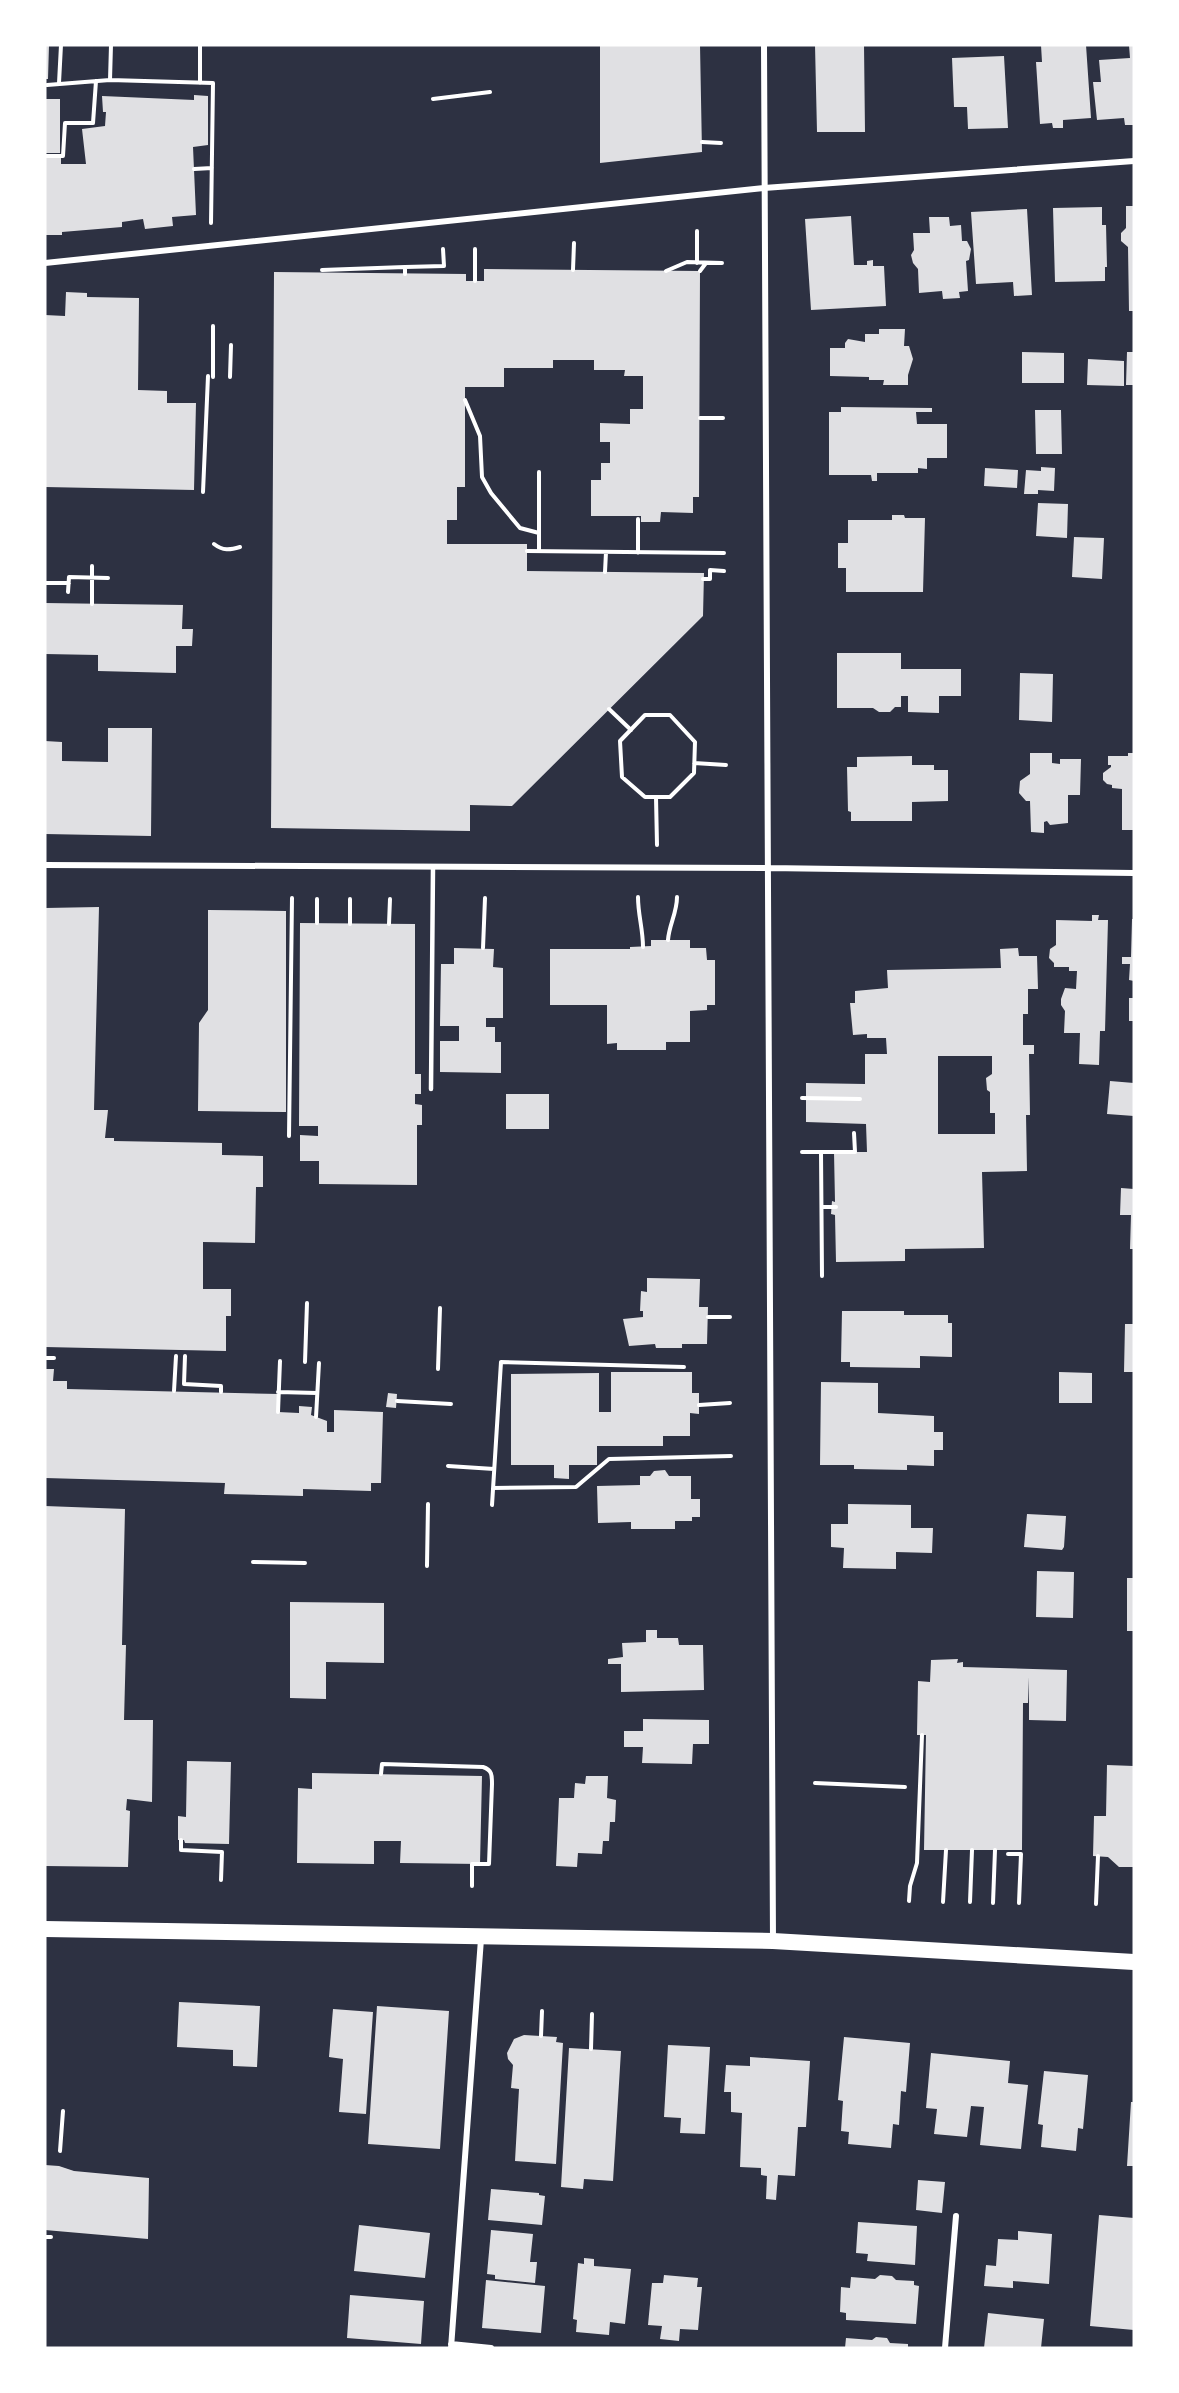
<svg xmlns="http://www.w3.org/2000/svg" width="1179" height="2393" viewBox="0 0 1179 2393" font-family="Barlow,sans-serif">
<rect width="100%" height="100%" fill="#2d3142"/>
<path fill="#e0e0e3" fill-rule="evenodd" d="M45,45H49L48,79H45Z
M600,45H700L702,152L600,163Z
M815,45H864L865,132H817Z
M1041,45H1086L1091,118L1063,120V128H1053L1052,123L1040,124L1036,62H1042Z
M1129,45H1134V125H1125L1124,118L1097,120L1093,82H1101L1099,60L1130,58Z
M1004,56L1008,128L968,129L967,107H954L952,58Z
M194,95L208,96V145L193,147L196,215L172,217L173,226L145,229L143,219L122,222V227L62,232V235H45V157H61V164H86L82,129L105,126L106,112H103L102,96L194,100Z
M45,99H60V153H45Z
M1126,206H1134V311H1129L1128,247L1121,241V233L1126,228Z
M1102,207V225H1106L1107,267H1105V281L1055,282L1053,208Z
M1027,209L1032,295L1014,296L1013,282L976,284L971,212Z
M851,216L854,265H867V261L873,260V266H884L886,306L811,310L805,219Z
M929,217H949L950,226L961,225L962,241H967L971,249L969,260L966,261L968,291L959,292L960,298L943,299L942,291L919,293L918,269L913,263L911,255L914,250L913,233H930Z
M484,269L700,271L699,497H693V513L661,512L660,522H641V516H591V480H601V463H610V442H600V423L630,424V409H643V376H624L625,370H594V360H553V368H504V387H465V487H457V520H447V544H527V571L704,573L703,616L512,806L470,805V831L271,828L274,272L466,274V281H484Z
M66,292L87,293V297L139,298L138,390L167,391V403H196L194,490L45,487V315L65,316Z
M879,329H905L904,346H909L913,359L908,375V385H883L884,380H869V377L830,376V348H845V343L848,339L865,342V334H879Z
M1022,352L1064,353V383H1022Z
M1127,352H1134V385H1126Z
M1088,359L1124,361V386L1087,385Z
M841,407L932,408V412H916L917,424H947V458H927V469L918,468V473H877V481H872L871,475H829V412H841Z
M1035,410H1061L1062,454H1036Z
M1041,467L1055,468L1054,491L1038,490V494H1024L1026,470L1041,471Z
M985,468L1018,470L1017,488L984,486Z
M1038,503L1068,504L1067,538L1036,536Z
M892,515H904L905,518H925L923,592H846V568H838V543H848V520H892Z
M1074,537L1104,538L1102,579L1072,577Z
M45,603L183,605L182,629H193L192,646H176V673L98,671V655L45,654Z
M837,653H901V669H961V696H939V713L908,712V696H901V707H895L890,712H879L873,708H837Z
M1020,673L1053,674L1052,722L1019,720Z
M108,728H152L151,836L45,834V741L62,742V761L108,762Z
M1030,753H1052V763L1060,764V759H1081L1080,795H1068V823L1050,825L1047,821L1044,822V833L1031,832L1030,801H1026L1019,793L1020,781L1030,774Z
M1128,753H1134V830H1122V789L1112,788V785L1107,784L1103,780V773L1111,767V765H1108V756H1128Z
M912,756V765H934V770H948V801L912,802V821H851V812L848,811L847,767H857V757Z
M99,907L94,1110H108L105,1138H114V1141L222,1143V1155L263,1156V1187H256L255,1243L203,1242V1289H231V1316H226V1351L45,1347V908Z
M208,910L286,911V1112L198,1111L199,1023L208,1010Z
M1092,915H1099L1098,920H1108L1105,1031H1100L1099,1065L1079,1064L1080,1033H1064L1065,1011L1061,1005V999L1065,988L1076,989L1077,971H1069V967H1054V963L1049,958L1050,949L1056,945V920L1092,921Z
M1132,919H1134V981L1129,980L1130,964H1122V957H1131Z
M300,923L415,924V1074H421V1094H415V1104L422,1105V1125H417V1185L319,1184V1161H300V1135L318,1136V1126H299Z
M651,940H690V948H706L707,960H715V1005H707V1010L690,1011V1042H666V1050H617V1043L607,1044V1005H550V949H630V947L651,946Z
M454,948L494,949L493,967L503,968V1018H486V1027H495V1042H501V1073L440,1072V1041H459V1026H440L441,964H454Z
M1018,948L1019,956H1037L1038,989H1028V1014H1023V1045H1034V1054H1029L1030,1115H1026L1027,1171L982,1172L984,1248L905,1249V1261L836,1262L835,1215L831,1214L832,1201L835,1202L834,1152H867L866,1124L806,1122V1083L865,1084V1054H887L886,1038H867V1034L853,1035L850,1003H855V991L888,988L887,970L1001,968L1000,949ZM938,1056H992V1074L986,1078L987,1090L990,1092V1113H995V1134H938Z
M1129,998H1134V1021H1129Z
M1110,1081L1134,1083V1116L1107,1114Z
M506,1094H549V1129H506Z
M1121,1188L1134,1189V1249H1130L1131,1215H1120Z
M647,1278L700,1279L699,1307H708L707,1344H682V1348H656L655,1344L629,1346L623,1319L643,1317V1311H640L641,1291L647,1292Z
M842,1311H904V1315H948V1323H952V1357L920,1356V1368L850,1367V1362H841Z
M1125,1324H1134V1372H1124Z
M45,1369H54L53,1381H67V1389L279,1394L278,1412L299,1413V1406L312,1407L311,1415L327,1421V1432H334V1410L383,1412L381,1483H371V1491L303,1489V1496L224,1494L225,1483L45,1478Z
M611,1372H692V1393H699V1414L690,1413V1436H663V1446H597V1465H569V1479L554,1478V1465H511V1374L599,1373V1412H611Z
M1059,1372L1092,1373V1403H1059Z
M821,1382L878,1383V1413L934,1416V1432H943V1450H934V1466L907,1465V1470L854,1469V1465H820Z
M388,1393L397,1394L396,1408L386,1407Z
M665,1470L669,1476H691V1499H700V1517H692V1521H675V1529H631V1522L598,1523L597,1486L640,1485V1476H650L654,1471Z
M848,1504L911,1505V1528H933L932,1553L896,1552V1569L843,1568L844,1548L831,1547V1524H848Z
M45,1506L125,1509L122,1645H126L124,1720H153L152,1802L127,1799L126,1810L130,1811L128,1867L45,1866Z
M1027,1514L1066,1516L1064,1547L1062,1550L1024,1547Z
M1037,1571L1074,1572L1073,1618L1036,1617Z
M1127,1578H1134V1631H1127Z
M290,1602L384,1603V1663L326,1662V1699L290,1698Z
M646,1630H657V1638H678L679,1645H703L704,1690L621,1692V1664H608V1659L623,1657L622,1643L646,1642Z
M958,1659L957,1663L963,1662V1667L1067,1670L1066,1721L1029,1720V1677L1028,1703H1023L1022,1850H924L926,1735H917L918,1681L930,1682L931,1660Z
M643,1719L709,1720V1744H693L692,1764L642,1763L643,1747H624V1731H643Z
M187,1761L231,1762L229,1844L185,1843L184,1840H178V1816L186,1817Z
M1107,1765L1134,1766V1867H1119L1108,1857L1093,1856L1094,1816H1106Z
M312,1773L482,1776L480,1864L400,1863L401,1841H374V1864L297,1863L298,1788L312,1789Z
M586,1776H608L607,1798L616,1800L615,1822H610L609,1841H603L602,1854L578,1853L577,1867L556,1866L559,1798H574L575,1783L585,1784Z
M179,2002L260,2006L257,2067L233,2066V2050L177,2047Z
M377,2006L449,2011L440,2149L368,2144Z
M333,2009L373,2012L366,2114L339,2112L343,2059L329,2057Z
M524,2035L557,2037L556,2042L563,2043L556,2164L515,2161L519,2089L511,2088L513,2065L508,2059L507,2053L514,2039Z
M844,2037L910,2043L906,2092L901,2091L899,2125L893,2124L891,2148L848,2144L849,2132L841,2131L843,2101L838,2100Z
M668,2045L710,2047L705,2134L680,2133L681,2118L664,2117Z
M569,2048L621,2051L613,2181L584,2179L583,2189L561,2187Z
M931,2053L1010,2061L1008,2083L1028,2085L1021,2149L980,2145L984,2107L971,2106L967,2137L934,2134L937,2109L926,2108Z
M750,2057L810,2061L806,2127H798L795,2176L778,2175L776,2200L766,2199L767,2176L761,2175V2168L740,2167L742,2113L731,2112V2092H724L726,2065L750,2066Z
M1044,2071L1088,2075L1083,2129L1078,2128L1076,2151L1041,2147L1043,2125L1038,2124Z
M1131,2102H1134V2166H1127Z
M45,2165L59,2166L74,2171L149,2178L148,2239L45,2230Z
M918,2180L945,2182L942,2213L916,2210Z
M491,2189L539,2193V2195L545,2196L542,2225L488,2220Z
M1099,2215L1134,2218V2330L1090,2326Z
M858,2222L917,2226L915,2265L867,2261L868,2254L856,2253Z
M359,2225L430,2233L425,2278L354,2271Z
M491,2230L533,2234L530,2262H537L535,2283L495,2279V2275L487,2274Z
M1018,2231L1052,2234L1049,2284L1013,2281V2288L984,2286L986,2265L996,2266L998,2239L1018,2240Z
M584,2258L594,2259V2266L631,2269L625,2324L610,2322L609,2335L576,2332L577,2320L573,2319L578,2263L584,2264Z
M664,2275L698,2278L697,2287H702L698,2330L680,2329L679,2341L660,2339L662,2326L648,2325L652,2283H663Z
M880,2275L892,2276L896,2280L914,2281V2285L919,2286L916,2324L846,2320V2313L840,2312L841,2287L850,2288L851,2277L875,2279Z
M486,2280L545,2286L541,2333L482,2328Z
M350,2295L424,2301L421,2344L347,2338Z
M988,2313L1044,2319L1041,2348H984Z
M876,2337L887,2338L890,2343L908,2344V2348H845L846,2338L872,2340Z"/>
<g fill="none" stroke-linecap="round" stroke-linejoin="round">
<path stroke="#fff" stroke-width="4" d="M110,80L111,45
M59,83L61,45
M200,83V45
M47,85L110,80L213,83L211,223
M433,99L490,92
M702,142L721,143
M45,156H63L65,123H93L96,81
M194,169L212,168
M475,249V281
M697,263V231
M322,270L405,267
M573,270L574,243
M666,271L687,262L722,263
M700,271L706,263
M405,274V267L444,266L443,249
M213,377V326
M230,377L231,345
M465,400L480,436L482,477L491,493L520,528L539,533
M700,418H723
M539,472V551
M203,492L208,376
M638,519V553
M214,544C223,551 230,550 240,547
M527,551L724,553
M605,572L606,552
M703,579H710V570L724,571
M45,583H69
M68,592L69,577L108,578
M92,604V566
M609,709L631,730
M645,715H670L695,742L694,773L670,797H645L622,777L620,741Z
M694,763L726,765
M656,797L657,845
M638,897C638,915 643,929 643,947
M317,923V899
M350,924V899
M389,924L390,899
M668,940C669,925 677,913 677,897
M483,948L485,898
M802,1098L860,1099
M289,1136L292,898
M802,1152H855L854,1133
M821,1152L822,1276
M822,1207H836
M708,1317H730
M185,1356L184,1384L221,1386V1392
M45,1358H54
M305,1362L307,1303
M438,1369L440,1308
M174,1391L176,1356
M278,1392L317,1393
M397,1401L451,1404
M699,1405L730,1403
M278,1412L280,1361
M316,1417L319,1363
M448,1466L494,1469
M493,1488L576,1487L609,1459L731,1456
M492,1505L501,1362L684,1367
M253,1562L305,1563
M427,1566L428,1504
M381,1774L382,1764L483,1767C492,1770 492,1775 492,1784L489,1864H472V1886
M815,1783L905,1787
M181,1840V1850L222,1852L221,1880
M1008,1854H1021L1019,1903
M909,1901L910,1886L917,1863L922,1735
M943,1902L946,1850
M970,1902L972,1850
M993,1903L995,1850
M1096,1904L1098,1856
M541,2036L542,2011
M591,2049L592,2014
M60,2151L63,2111
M45,2237H51"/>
<path stroke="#fff" stroke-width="4.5" d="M431,1089L433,867"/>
<path stroke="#fff" stroke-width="6" d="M764,45L773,1941
M45,263L764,188L1134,161
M45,865L768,868L1134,873
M451,2344L491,2348
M451,2348L481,1939
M945,2348L956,2216"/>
<path stroke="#fff" stroke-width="16" d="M45,1929L773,1941L1134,1962"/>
</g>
<rect width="1179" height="2393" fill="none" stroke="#ffffff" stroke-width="93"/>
</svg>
